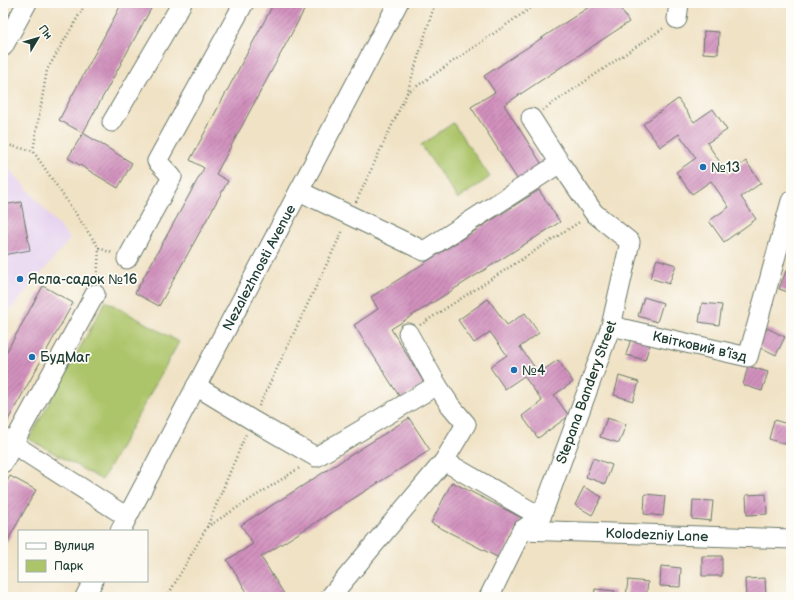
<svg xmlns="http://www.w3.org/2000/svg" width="794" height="600" viewBox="0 0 794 600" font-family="'Balsamiq Sans',sans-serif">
<defs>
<pattern id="building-hatch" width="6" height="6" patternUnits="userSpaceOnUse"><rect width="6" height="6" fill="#d190bd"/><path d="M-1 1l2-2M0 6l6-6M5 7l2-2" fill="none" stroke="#a9779a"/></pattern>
</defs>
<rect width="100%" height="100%" fill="#fdfcf7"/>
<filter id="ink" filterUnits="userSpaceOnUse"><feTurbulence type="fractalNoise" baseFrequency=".025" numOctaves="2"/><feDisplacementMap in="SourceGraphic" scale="8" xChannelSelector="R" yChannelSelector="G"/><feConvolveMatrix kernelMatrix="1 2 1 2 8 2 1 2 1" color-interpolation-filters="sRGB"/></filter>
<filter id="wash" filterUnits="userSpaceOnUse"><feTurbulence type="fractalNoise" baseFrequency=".012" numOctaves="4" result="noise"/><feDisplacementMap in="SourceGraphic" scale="16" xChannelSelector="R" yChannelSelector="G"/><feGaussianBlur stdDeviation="0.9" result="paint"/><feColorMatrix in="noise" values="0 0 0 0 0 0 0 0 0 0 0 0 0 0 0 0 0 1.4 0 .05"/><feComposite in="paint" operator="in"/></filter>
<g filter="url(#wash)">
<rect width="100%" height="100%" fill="#f0e2c5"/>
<path fill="#e6d2f0" d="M3,161L70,239L3,319Z"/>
<path fill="#adc56a" stroke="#66814f" d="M453,123L490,177L458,199L421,145Z
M106,301L179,342L102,480L29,439Z"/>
<g id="blocks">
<path fill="url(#building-hatch)" d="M122,3H154L83,133L59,120Z
M274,3H308L216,174L228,181L159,306L135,293L204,168L190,160Z
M595,3H617L629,22L504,105L543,166L519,182L471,107L495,92L484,76Z
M706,3H730L729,7L706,5Z
M704,31L719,32L718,54L703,53Z
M678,99L694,122L713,109L727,130L707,143L728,174L746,161L761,183L741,197L756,219L724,242L709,221L729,207L711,181L692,194L676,172L696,158L679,134L660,147L643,124Z
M83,133L132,163L118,188L68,158Z
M539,190L560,222L391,329L425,384L401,399L354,325L378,309L371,297Z
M21,202L30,250L3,255V205Z
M657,259L676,265L669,284L650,278Z
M786,271L791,272V293L779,289Z
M43,286L73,303L3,429V358Z
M644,297L663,303L657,322L638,316Z
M488,299L507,325L525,313L539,333L520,347L539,373L558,360L573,382L554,395L569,416L538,438L522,416L542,401L524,376L505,389L490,367L507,355L490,332L474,343L458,320Z
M702,303L722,305L719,325L699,322Z
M767,328L785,337L776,355L758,346Z
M632,335L651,341L645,360L626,355Z
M748,366L768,372L762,391L743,385Z
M619,376L639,382L633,401L614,395Z
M409,418L430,450L261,557L286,597H250L227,560L253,544L241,525Z
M607,418L626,424L619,443L600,437Z
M774,420L791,425V435L788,445L769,439Z
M593,458L612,465L605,484L586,477Z
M10,476L36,490L3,549V489Z
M452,482L522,518L501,559L431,523Z
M584,487L602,497L592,515L575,505Z
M645,494L665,496L663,516L644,514Z
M766,494L767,514L747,515L746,495Z
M693,500L713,501L711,521L692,519Z
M702,556H722V576H702Z
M661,566L681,568L680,587L660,586Z
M765,578L766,597H746L745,579Z
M628,580L648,582L646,597H626Z
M595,589L615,591L614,597H594Z"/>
</g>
</g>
<g filter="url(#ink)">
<use href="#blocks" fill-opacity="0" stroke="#687767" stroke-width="1"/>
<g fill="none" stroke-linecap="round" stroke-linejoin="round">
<defs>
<g id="minor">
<path d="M677,19L679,3"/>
<path d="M3,47L27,3"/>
<path d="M531,118L560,163"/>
<path d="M112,122L182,3"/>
<path d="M299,191L424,251L560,163L594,213L630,242L611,326L541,517L522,530L489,597"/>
<path d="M127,259L172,177L157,161L244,3"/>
<path id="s1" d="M611,326L748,357L791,201"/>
<path d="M408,333L437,385"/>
<path d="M196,386L252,420L316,457L437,385L450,405L466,424L444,461"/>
<path d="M3,438L13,444L95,294"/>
<path d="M3,463L13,444L127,517"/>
<path id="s2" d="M522,530L791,539"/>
<path id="s3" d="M120,531L398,3"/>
<path d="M85,597L93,581"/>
<path d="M330,597L444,461L541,517"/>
</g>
</defs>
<use href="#minor" stroke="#687767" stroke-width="21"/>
<path stroke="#687767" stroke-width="2.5" stroke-dasharray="1 3" stroke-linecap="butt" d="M407,93L538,3
M543,110L665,27
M3,144L33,151L99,248
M33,151L47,70L86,3
M356,202L407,93L435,3
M97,280L99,248L112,253
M420,325L581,221
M259,406L343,230
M207,527L301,467
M167,597L207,527L246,434"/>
<use href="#minor" stroke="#fff" stroke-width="19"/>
</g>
</g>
<g fill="#1f6fb2" stroke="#fdfcf7" stroke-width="1.5">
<circle cx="703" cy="167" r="4"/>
<circle cx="20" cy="279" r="4"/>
<circle cx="32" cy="357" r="4"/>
<circle cx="514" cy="370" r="4"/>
</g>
<g text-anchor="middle" stroke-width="3.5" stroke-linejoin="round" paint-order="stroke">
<g font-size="14" fill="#1f3d34" stroke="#fdfcf7" text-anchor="start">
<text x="711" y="172">№13</text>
<text x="28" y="284">Ясла-садок №16</text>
<text x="40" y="362">БудМаг</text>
<text x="522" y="375">№4</text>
</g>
<g font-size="14" fill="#1f3d34" stroke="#fdfcf7">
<text dy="5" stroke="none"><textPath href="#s3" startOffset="298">Nezalezhnosti Avenue</textPath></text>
<text dy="5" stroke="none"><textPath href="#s1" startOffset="91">Квітковий в’їзд</textPath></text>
<text transform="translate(586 392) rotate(-70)" y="5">Stepana Bandery Street</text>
<text dy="5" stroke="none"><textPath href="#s2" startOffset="135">Kolodezniy Lane</textPath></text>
</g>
</g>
<rect width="794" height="600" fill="none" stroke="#fdfcf7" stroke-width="16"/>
<rect x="18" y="530" width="130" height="52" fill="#fdfcf7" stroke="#a4b0a9"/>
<rect x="26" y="543" width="20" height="6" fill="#ffffff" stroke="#a4b0a9"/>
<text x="54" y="550" font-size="12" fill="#1f3d34">Вулиця</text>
<rect x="26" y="560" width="20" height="12" fill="#adc56a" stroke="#a4b0a9"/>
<text x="54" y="570" font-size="12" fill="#1f3d34">Парк</text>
<g transform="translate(38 38) rotate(52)" stroke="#fdfcf7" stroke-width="3" paint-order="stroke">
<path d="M0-3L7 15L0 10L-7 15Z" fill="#1f3d34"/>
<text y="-6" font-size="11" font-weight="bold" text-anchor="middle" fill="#1f3d34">Пн</text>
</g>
</svg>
